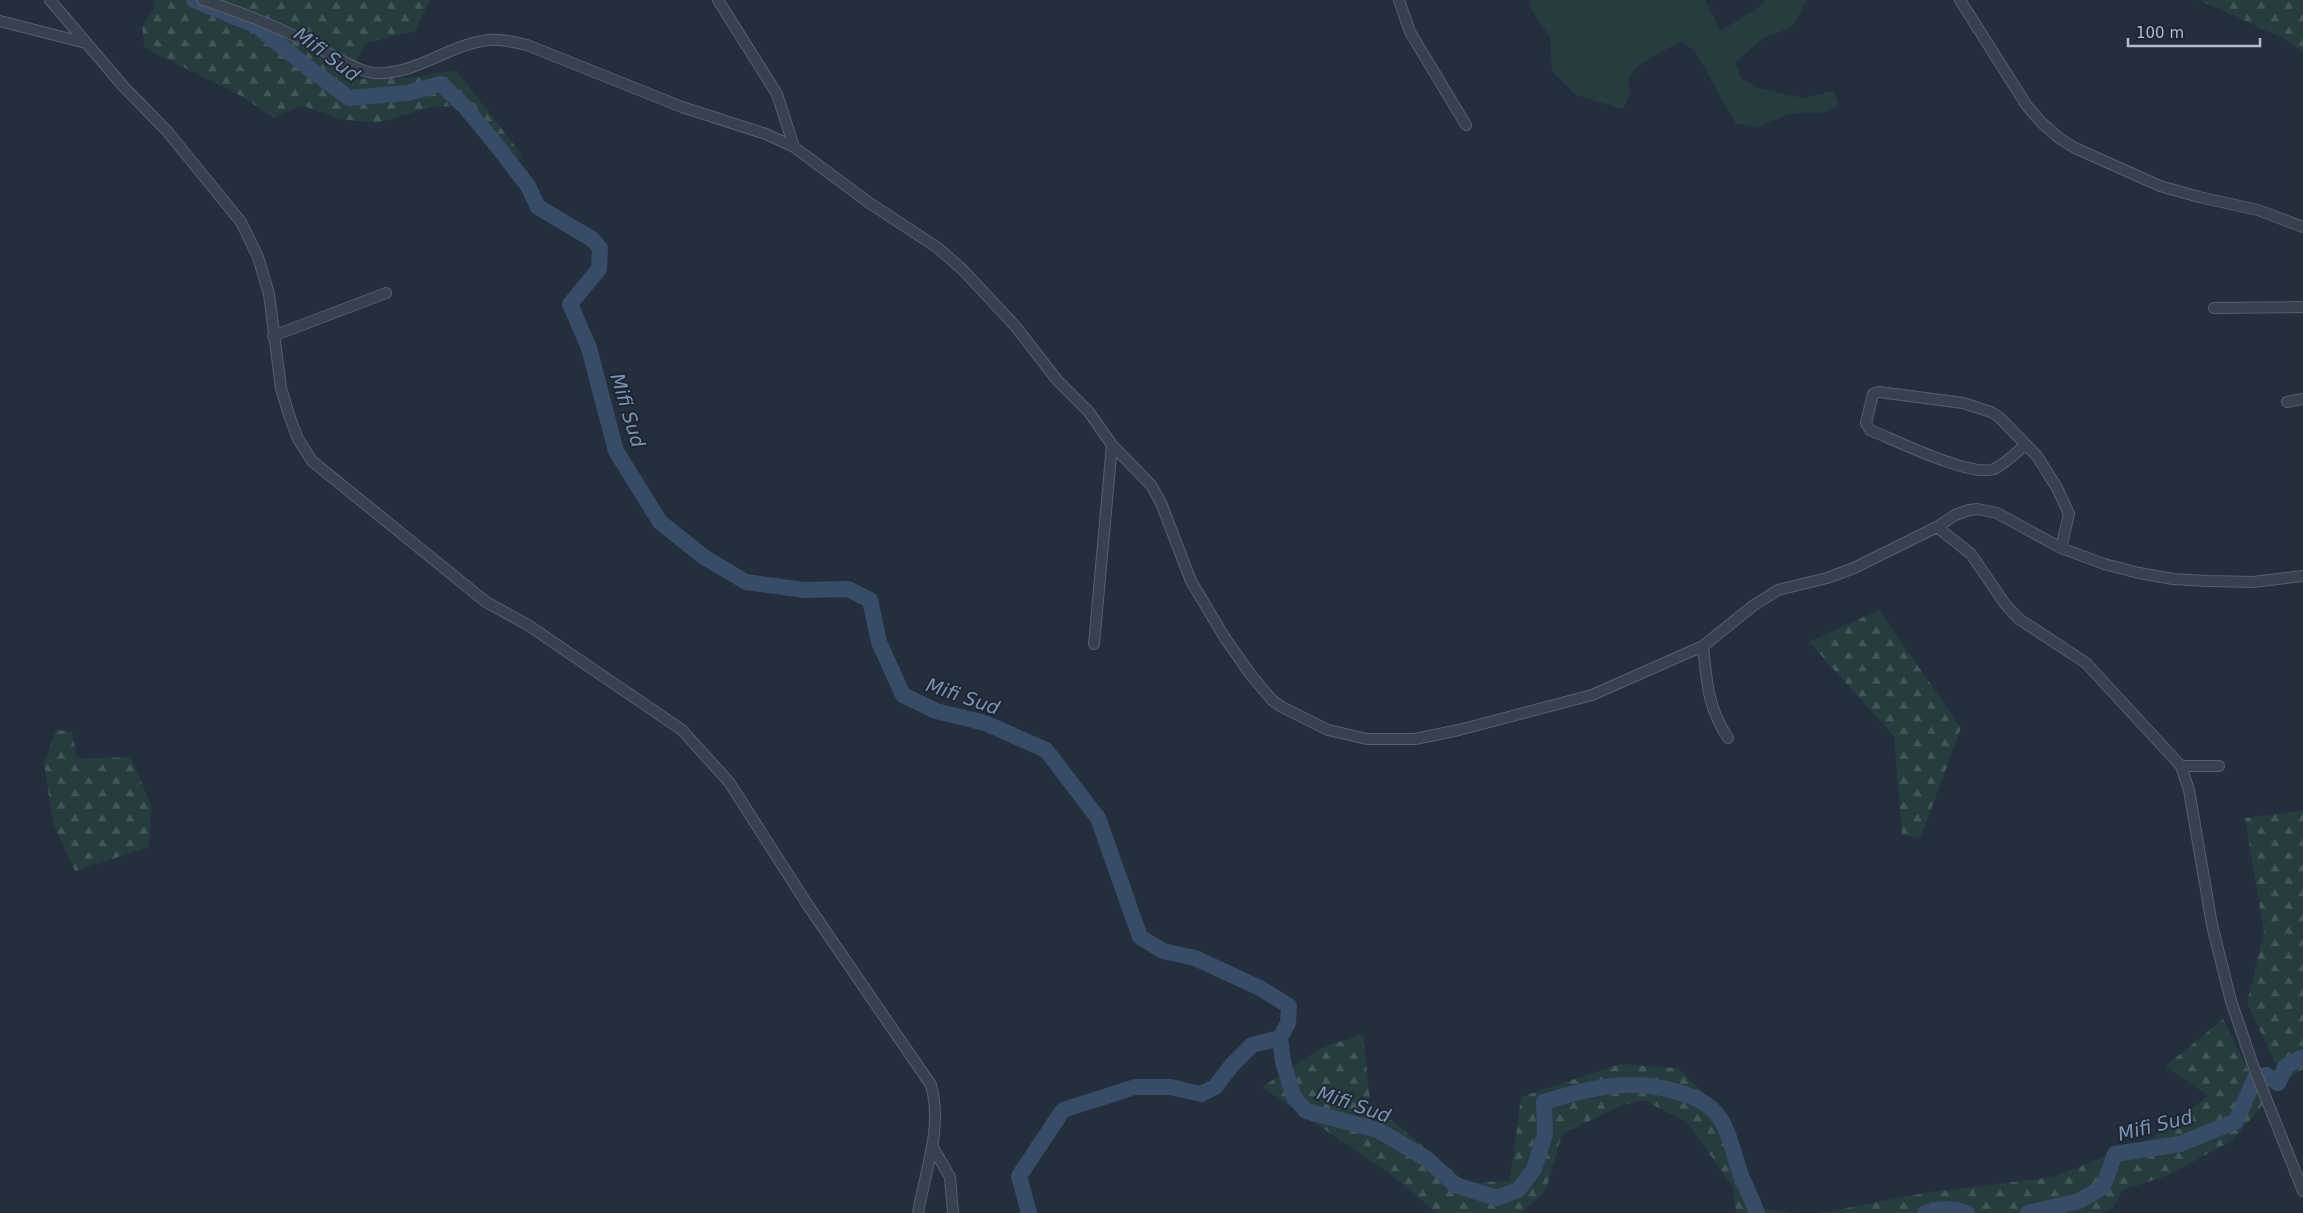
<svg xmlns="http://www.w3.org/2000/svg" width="2303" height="1213" viewBox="0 0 2303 1213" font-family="'DejaVu Sans',sans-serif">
<defs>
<pattern id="forest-firs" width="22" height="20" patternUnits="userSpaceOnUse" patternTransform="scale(1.25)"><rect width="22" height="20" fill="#263c3f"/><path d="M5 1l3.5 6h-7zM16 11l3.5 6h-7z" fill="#435659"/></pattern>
</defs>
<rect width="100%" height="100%" fill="#242f3e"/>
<path fill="#263c3f" d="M1530,0H1705L1721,31L1763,4L1765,0H1807L1792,27L1762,39L1736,62L1741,78L1756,87L1803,98L1834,91L1839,106L1822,113L1789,114L1758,127L1736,124L1695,51L1681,41L1639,65L1628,77L1630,94L1623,109L1576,95L1552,71L1550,37L1531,9Z"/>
<path fill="url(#forest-firs)" d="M155,0H430L415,31L366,43L345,79L411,78L456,70L522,155L509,172L458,106L431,107L377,123L339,119L301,105L274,118L241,96L145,48L142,27L154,9Z
M2199,0H2303V53L2285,39Z
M1879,610L1961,728L1920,839L1902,835L1894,736L1809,642Z
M56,730L72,732L77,759L131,757L151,805L149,847L75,871L53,823L44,764Z
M2303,811V1069L2284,1082L2247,1003L2264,933L2245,818Z
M2223,1019L2264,1103L2233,1140L2168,1175L2123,1190L2113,1208L2101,1213H1820L1925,1193L2053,1177L2152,1138L2208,1096L2166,1066Z
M1363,1034L1370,1102L1467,1183L1510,1181L1521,1097L1620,1064L1678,1068L1730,1118L1758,1208L1795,1213H1736L1733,1187L1687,1122L1643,1100L1620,1106L1562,1134L1546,1190L1521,1213H1437L1390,1174L1262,1087L1321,1048Z"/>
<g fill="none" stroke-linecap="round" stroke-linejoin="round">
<path stroke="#394c67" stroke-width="16" d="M194,0L257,26L306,66L349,98L407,93L441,84L465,107L498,147L528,186L538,207L592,239L600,248L599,269L570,304L589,348L616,451L660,522L704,557L746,582L804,590L848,589L870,600L879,642L903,695L936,711L985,723L1046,750L1098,818L1140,937L1163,951L1195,958L1260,988L1289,1006L1288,1023L1280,1038L1283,1062L1294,1097L1306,1111L1378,1130L1427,1159L1455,1185L1497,1198L1518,1190L1534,1169L1545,1134L1544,1102C1571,1094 1601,1085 1629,1085C1653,1084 1698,1093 1715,1112C1730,1128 1734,1158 1742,1178C1747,1190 1753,1201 1757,1213
M1029,1213L1019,1176L1063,1110L1135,1087H1170L1201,1094L1215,1087L1232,1065L1252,1045L1280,1038
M1925,1213C1939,1208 1953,1208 1967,1213
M2028,1213L2079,1201L2103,1187L2115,1154L2180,1144L2236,1121L2255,1078L2266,1075L2278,1083L2286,1066L2303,1057"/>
<defs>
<path id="minor" d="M50,0L123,86L167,131L241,222L258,257L269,294L281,388L289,415L298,439L312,461L486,602L528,625L682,730L729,782L809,907L931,1085C943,1128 925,1171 918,1213
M203,0C238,11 273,25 305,41C323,49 357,72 374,73C415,76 449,44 489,40C502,39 515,42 527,45L682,107L766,134L794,147L868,202L938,248L963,270L1016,327L1057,380L1089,412L1112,445L1151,485L1161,503L1191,581L1225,638L1251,675L1272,700L1282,707L1328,730L1367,739H1415L1459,730L1592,695L1703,646L1754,605L1778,590L1827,578L1854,568L1937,527L1955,515L1969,510L1978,509L1997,513L2061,548L2104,564L2139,573L2173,579L2208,581L2253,582L2303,576
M718,0L777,94L794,147
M1399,0L1410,32L1466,125
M1960,0L2027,106L2041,122L2059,138L2075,148L2160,186L2199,197L2258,210L2303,227
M0,21L86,43
M2214,308L2303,307
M273,336L386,293
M2287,402L2303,399
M2025,445C2016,453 2005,464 1994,469C1972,478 1895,440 1870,430L1866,423L1873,394L1879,392L1963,403L1991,412L1999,417L2037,456L2057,488L2069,514L2061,548
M1937,527L1971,554L2005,604L2019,619L2086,663L2181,766H2219
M1094,644L1112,445
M1703,646C1707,682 1707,706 1728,738
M2181,766L2189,790L2212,925L2231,1001L2254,1068L2303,1191
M932,1146L950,1177L953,1213"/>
</defs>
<use href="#minor" stroke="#565f6c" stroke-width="12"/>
<use href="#minor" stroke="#38414e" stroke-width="10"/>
</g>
<g text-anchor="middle" stroke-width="4" stroke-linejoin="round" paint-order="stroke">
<g font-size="19" font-style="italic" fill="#7c92b1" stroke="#1d2633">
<text transform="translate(327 54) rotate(37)" y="7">Mifi Sud</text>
<text transform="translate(628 410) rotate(73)" y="7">Mifi Sud</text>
<text transform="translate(963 696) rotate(19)" y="7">Mifi Sud</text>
<text transform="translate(1354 1104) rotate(19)" y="7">Mifi Sud</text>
<text transform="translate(2155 1125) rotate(-14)" y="7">Mifi Sud</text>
</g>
</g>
<path d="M2128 38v8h132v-8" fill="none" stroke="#b4bcc9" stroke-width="2.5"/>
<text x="2136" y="38" font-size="15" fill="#b4bcc9" stroke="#1d2633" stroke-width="4" paint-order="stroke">100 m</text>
</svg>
